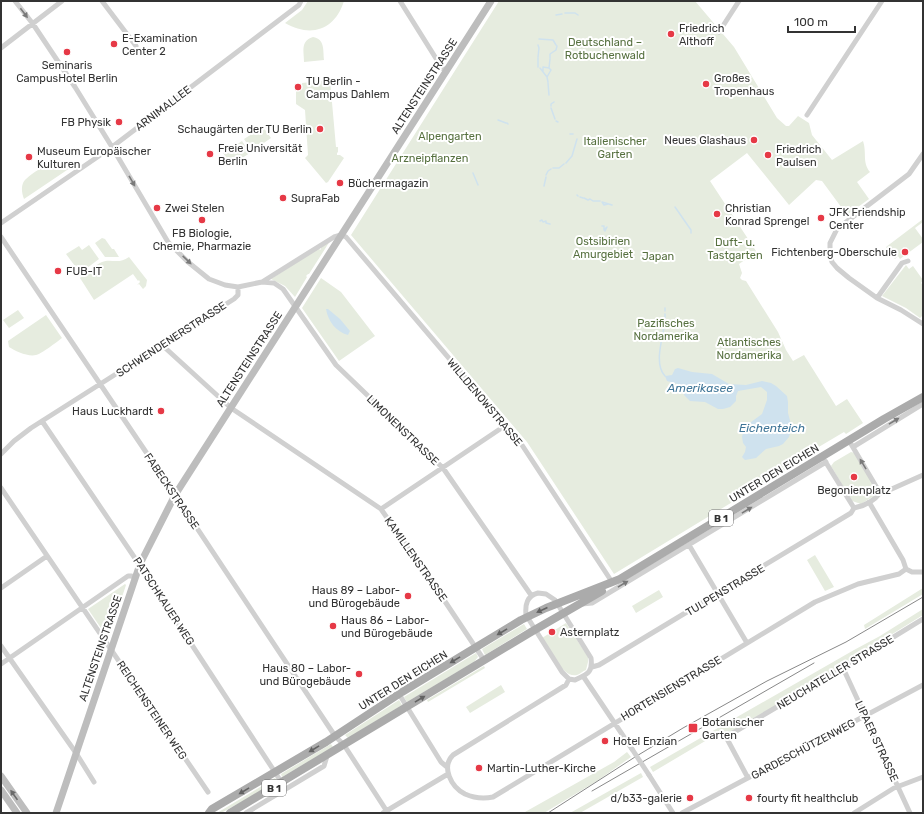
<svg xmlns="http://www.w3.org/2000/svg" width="924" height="814" viewBox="0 0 924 814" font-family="Rubik,sans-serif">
<rect width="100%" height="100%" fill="#fff"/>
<path fill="#e6ecdf" d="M308,1H344C335,30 311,38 285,23L302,10Z
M499,1H695L734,47L777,118L786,126H789L798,116L809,123L812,135L832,160L863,141C867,153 862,162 870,172L857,182L869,199L847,215L822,181L816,180L789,205L747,153L710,181L756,251L755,253L739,264L742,273L740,278L742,280L746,281L778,332L786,350L793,361L804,355L836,406L847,399L863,423L846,434L844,432L817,448L818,450L614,574L527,442L351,235Z
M313,37C325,39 323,50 324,60L304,62C304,52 300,41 313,37Z
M330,80L336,147H338V152L337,153V155H340L344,158L328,182L326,183L305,158L308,155L305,110L296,104V92L302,85V83Z
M263,127L271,138L252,151L244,139Z
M242,141L250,153L231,165L223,153Z
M58,160L66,162L70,168L24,199C22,194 21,188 23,183C27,175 49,163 58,160Z
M923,219V222L915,228L923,239V242L900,259L898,256L895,259L886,247Z
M102,238L105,239L112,249H114L119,257H105L95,243Z
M330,241L309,274H308L306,276L307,277L295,297L285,286L271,279L319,248L320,250L321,249V247Z
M89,245L99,259L83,271L79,265L75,266L66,254L79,246L82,250Z
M129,257L147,280L146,286L143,289L139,284L137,285L140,282L139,280L138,281L133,274L94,300L80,278L81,277C88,272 95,265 102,262C111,258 118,265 129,257Z
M906,265L909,269L913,266L923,280L921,283L923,285V315L920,318L906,308L882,296Z
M321,278L341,292L375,336L339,361L302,308Z
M18,310L24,318L9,328L3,320Z
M46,315L62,338C57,342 41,354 36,355C28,357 15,351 9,347L8,341Z
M851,452L855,453L876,487L874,496L861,504L852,501L831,466L834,462Z
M815,555L834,587L825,591L807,560Z
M125,584L126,585L109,636L107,637L88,609Z
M923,588V594L865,629L864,625Z
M659,590L663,597L636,613L632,606Z
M923,609V615L797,693L720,738L717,734L653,772L650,767L854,650L880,636Z
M566,623L588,657V662L586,670C583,671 580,674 577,675C563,679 548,648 542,638Z
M524,624L527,629L485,655L482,649Z
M476,653L478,657L474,662L407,702L404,697Z
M484,666L485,668L428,702L427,700Z
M501,685L505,692L470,713L466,707Z
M399,700L402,705L348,738L345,735Z
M331,744L333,747L282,777L281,774Z
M627,752L631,757L597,781L544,813H526L525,812L614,762Z
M641,773L643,777L580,813H570Z
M275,778L277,780L247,799L221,813H217Z"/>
<path fill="#cfe2ee" d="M326,309H328L340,319L350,331L348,335C336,332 328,321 326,309Z
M678,368L692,372L712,374L729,384L746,385L762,381L771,383L776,386L787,396L788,402V413L792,428L789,437L783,444L779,446L766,449L756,458L745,460L742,457L745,452L746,447L743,443L742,437L744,429L747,425L762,414L767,400V392L761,387L738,391L736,396V401L730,407L723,409H718L705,402L690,401L684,395L685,386L667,381L665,376L672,375L675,369Z"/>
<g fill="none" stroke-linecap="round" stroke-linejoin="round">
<path stroke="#cfe2ee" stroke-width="1.5" d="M565,13H575L578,15
M556,15L562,14
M539,39L553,40L556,45
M538,45L539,48L538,57
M538,58V67
M550,58V54L556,50L557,46
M540,68L547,77L548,82
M543,71V67L549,68
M547,77L551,70L549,68L550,59
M548,83L549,95
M551,106V104L554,102
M551,108L555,119
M498,120L506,123
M556,121L558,122
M507,123L508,124
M570,134H573
M566,163L572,156L577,139
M553,168H559L564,164
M473,173L478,185
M546,175L548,171L551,169
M544,186L546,177
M577,195L578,196
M580,197L583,198
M584,198L588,200L590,199L593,201
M594,201H600
M602,202L612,205
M602,202L604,205L608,204
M675,207L691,230V233
M540,221L542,220L543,222L546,221V223L550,224
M602,226H604V230L607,227L605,231
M665,308V311
M665,314V318
M665,325V320
M664,327C662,341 654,364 665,376"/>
<path stroke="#d0d0d0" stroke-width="5" d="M15,1L33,24L75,87L112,147L168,242L188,262L209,279L225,285L238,287L262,282L334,237L341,235L346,237L520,442L612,582
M102,1L136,46
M400,1L442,68L447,71
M719,32L739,1
M1,48L62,1
M807,115L882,1
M923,154L909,174L837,229L830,243V255L832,262L837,268L849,278L877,298L901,310L923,324
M1,223L112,147L299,5L301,1
M1,237L179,501L335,736L344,745L388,813
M262,282L274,283L283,289L336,365L443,468L531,595
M877,298L902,263L908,261
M162,345L231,408L381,509L446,603L484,660
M42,421L143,570L282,783
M851,444L880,493
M853,447L923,404
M1,454L14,441L31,428L234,299L238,295V287
M825,461L854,508
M1,488L208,792
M880,493L885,492L923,475
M869,502L903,560L906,569
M854,508C864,506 874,501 880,493
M381,509L506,425
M689,545L747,643
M906,569L912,572H923
M1,588L47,556
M538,593L546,594L555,600L591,658C593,673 587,674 575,680L569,679L562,672L526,615C525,604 527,596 538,593Z
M582,604L592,603L826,462
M1,646L76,753L94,782
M1,664L128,576H131L135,577
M592,667L599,665L851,513L854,508
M843,668L910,813
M583,676L632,749
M569,679L566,685L453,755C441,767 451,787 465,794C474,798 483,799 493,797L815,602L858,584L899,574L906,569
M399,694L441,762L447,767
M649,775L673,813
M748,778L726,737L843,668L923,619
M246,813L324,766L327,756
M383,813L448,774
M682,813L923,685
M854,813L894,788L923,777"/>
<path stroke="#bdbdbd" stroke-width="7" d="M1,776L27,813
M1,790L17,813
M56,813L140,564L175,495L491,1"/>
<path stroke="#ababab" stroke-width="8" d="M209,813L212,809L326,742L402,692L521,620L546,608L620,579L884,419L923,397
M230,813L531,632L602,591"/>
<path stroke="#888" stroke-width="1" d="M592,791L814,663
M548,813L635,757L683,728L767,681L846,642L923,597"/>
<path stroke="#d0d0d0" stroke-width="5" d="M632,749L649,775"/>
</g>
<defs><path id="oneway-solid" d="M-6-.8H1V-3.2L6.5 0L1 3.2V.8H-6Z"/></defs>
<g fill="#7a7a7a">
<use href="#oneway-solid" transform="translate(24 13) rotate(53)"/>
<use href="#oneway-solid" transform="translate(132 181) rotate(60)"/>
<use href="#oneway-solid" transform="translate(187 260) rotate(44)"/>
<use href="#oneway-solid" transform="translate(894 421) rotate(-31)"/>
<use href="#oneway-solid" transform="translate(863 464) rotate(-121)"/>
<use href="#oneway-solid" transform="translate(747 510) rotate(-31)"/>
<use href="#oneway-solid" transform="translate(623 584) rotate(-31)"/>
</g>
<g fill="#636363">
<use href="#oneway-solid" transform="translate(542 610) rotate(155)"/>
<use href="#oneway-solid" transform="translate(502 632) rotate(149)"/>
<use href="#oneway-solid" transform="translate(455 660) rotate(149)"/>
<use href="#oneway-solid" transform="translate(420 699) rotate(-31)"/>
<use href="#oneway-solid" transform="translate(314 749) rotate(149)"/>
<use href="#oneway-solid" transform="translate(244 791) rotate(149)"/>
</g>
<use fill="#6a6a6a" href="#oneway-solid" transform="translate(14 795) rotate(-125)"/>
<g fill="#e63946" stroke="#fff" stroke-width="1.5">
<circle cx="671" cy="34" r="4"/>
<circle cx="114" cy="44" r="4"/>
<circle cx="67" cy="52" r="4"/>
<circle cx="706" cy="84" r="4"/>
<circle cx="298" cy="87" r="4"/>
<circle cx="119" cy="122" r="4"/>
<circle cx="320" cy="129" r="4"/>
<circle cx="754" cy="140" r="4"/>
<circle cx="210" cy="154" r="4"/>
<circle cx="768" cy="155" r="4"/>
<circle cx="29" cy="157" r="4"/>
<circle cx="340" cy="183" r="4"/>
<circle cx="283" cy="198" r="4"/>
<circle cx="157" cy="208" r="4"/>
<circle cx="717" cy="214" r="4"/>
<circle cx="821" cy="218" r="4"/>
<circle cx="202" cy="220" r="4"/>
<circle cx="905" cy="252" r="4"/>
<circle cx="58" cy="271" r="4"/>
<circle cx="161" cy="411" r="4"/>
<circle cx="854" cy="477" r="4"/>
<circle cx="408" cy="596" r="4"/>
<circle cx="333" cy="626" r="4"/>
<circle cx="552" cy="632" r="4"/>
<circle cx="359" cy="674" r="4"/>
<rect x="688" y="723" width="10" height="10" rx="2"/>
<circle cx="605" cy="741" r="4"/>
<circle cx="479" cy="768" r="4"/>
<circle cx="690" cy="798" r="4"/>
<circle cx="749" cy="798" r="4"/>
</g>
<g text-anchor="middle" stroke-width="4" stroke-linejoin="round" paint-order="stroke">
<g fill="#fff" stroke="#707070" stroke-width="1">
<rect x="709" y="510" width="24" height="16" rx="3"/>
<rect x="262" y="780" width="24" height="16" rx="3"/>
</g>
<g font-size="10" font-weight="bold" fill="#333">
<text x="721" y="522">B 1</text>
<text x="274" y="792">B 1</text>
</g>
<g font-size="11" fill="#333" stroke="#fff" text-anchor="start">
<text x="679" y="32">Friedrich<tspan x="679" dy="13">Althoff</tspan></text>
<text x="122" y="42">E-Examination<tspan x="122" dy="13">Center 2</tspan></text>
<text x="67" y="69" text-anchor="middle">Seminaris<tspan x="67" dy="13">CampusHotel Berlin</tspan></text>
<text x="714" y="82">Großes<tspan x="714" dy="13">Tropenhaus</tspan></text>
<text x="306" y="85">TU Berlin -<tspan x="306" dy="13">Campus Dahlem</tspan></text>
<text x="111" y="126" text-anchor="end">FB Physik</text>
<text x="312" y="133" text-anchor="end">Schaugärten der TU Berlin</text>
<text x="746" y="144" text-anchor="end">Neues Glashaus</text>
<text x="218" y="152">Freie Universität<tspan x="218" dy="13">Berlin</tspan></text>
<text x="776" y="153">Friedrich<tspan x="776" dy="13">Paulsen</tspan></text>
<text x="37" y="155">Museum Europäischer<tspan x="37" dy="13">Kulturen</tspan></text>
<text x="348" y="187">Büchermagazin</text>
<text x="291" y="202">SupraFab</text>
<text x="165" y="212">Zwei Stelen</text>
<text x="725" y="212">Christian<tspan x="725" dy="13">Konrad Sprengel</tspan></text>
<text x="829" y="216">JFK Friendship<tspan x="829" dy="13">Center</tspan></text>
<text x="202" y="237" text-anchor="middle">FB Biologie,<tspan x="202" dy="13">Chemie, Pharmazie</tspan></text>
<text x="897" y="256" text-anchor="end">Fichtenberg-Oberschule</text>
<text x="66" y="275">FUB-IT</text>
<text x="153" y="415" text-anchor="end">Haus Luckhardt</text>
<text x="854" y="494" text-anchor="middle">Begonienplatz</text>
<text x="400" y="594" text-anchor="end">Haus 89 – Labor-<tspan x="400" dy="13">und Bürogebäude</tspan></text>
<text x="341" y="624">Haus 86 – Labor-<tspan x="341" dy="13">und Bürogebäude</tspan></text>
<text x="560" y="636">Asternplatz</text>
<text x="351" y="672" text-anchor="end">Haus 80 – Labor-<tspan x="351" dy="13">und Bürogebäude</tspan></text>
<text x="702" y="726">Botanischer<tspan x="702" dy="13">Garten</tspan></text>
<text x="613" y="745">Hotel Enzian</text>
<text x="487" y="772">Martin-Luther-Kirche</text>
<text x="682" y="802" text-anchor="end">d/b33-galerie</text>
<text x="757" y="802">fourty fit healthclub</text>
</g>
<g font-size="11" fill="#56703f" stroke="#fff">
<text x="605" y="46">Deutschland –<tspan x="605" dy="13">Rotbuchenwald</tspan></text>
<text x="450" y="140">Alpengarten</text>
<text x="615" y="145">Italienischer<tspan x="615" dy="13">Garten</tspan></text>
<text x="430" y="162">Arzneipflanzen</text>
<text x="603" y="245">Ostsibirien<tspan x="603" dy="13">Amurgebiet</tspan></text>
<text x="735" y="246">Duft- u.<tspan x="735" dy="13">Tastgarten</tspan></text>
<text x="658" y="260">Japan</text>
<text x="666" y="327">Pazifisches<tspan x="666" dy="13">Nordamerika</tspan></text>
<text x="749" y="346">Atlantisches<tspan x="749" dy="13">Nordamerika</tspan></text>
</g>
<g font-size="11" fill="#333" stroke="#fff">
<text transform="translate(424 86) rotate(-57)" y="4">ALTENSTEINSTRASSE</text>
<text transform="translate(163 108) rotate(-37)" y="4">ARNIMALLEE</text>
<text transform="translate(171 339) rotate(-33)" y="4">SCHWENDENERSTRASSE</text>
<text transform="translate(249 359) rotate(-57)" y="4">ALTENSTEINSTRASSE</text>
<text transform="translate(485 402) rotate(50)" y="4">WILLDENOWSTRASSE</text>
<text transform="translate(403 430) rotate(44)" y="4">LIMONENSTRASSE</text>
<text transform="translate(774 473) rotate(-31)" y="4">UNTER DEN EICHEN</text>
<text transform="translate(172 491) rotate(56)" y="4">FABECKSTRASSE</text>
<text transform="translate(416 559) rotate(55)" y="4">KAMILLENSTRASSE</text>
<text transform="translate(725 590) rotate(-31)" y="4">TULPENSTRASSE</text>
<text transform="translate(164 601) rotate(57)" y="4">PATSCHKAUER WEG</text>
<text transform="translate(100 648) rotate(-71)" y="4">ALTENSTEINSTRASSE</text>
<text transform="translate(835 672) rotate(-31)" y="4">NEUCHATELLER STRASSE</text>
<text transform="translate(403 680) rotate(-32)" y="4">UNTER DEN EICHEN</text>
<text transform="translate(671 688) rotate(-31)" y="4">HORTENSIENSTRASSE</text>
<text transform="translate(152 710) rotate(56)" y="4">REICHENSTEINER WEG</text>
<text transform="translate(877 741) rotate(65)" y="4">LIPAER STRASSE</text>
<text transform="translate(803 749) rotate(-28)" y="4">GARDESCHÜTZENWEG</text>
</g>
<g font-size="12" font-style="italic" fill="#3f7597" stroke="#fff">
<text x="700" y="392">Amerikasee</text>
<text x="772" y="432">Eichenteich</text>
</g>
</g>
<rect width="924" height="814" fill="none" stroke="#333333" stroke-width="4"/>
<path d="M788 26v6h67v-6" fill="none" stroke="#333333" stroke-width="2"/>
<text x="794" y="26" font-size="12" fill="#333333" stroke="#ffffff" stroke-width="3" paint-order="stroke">100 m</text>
</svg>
